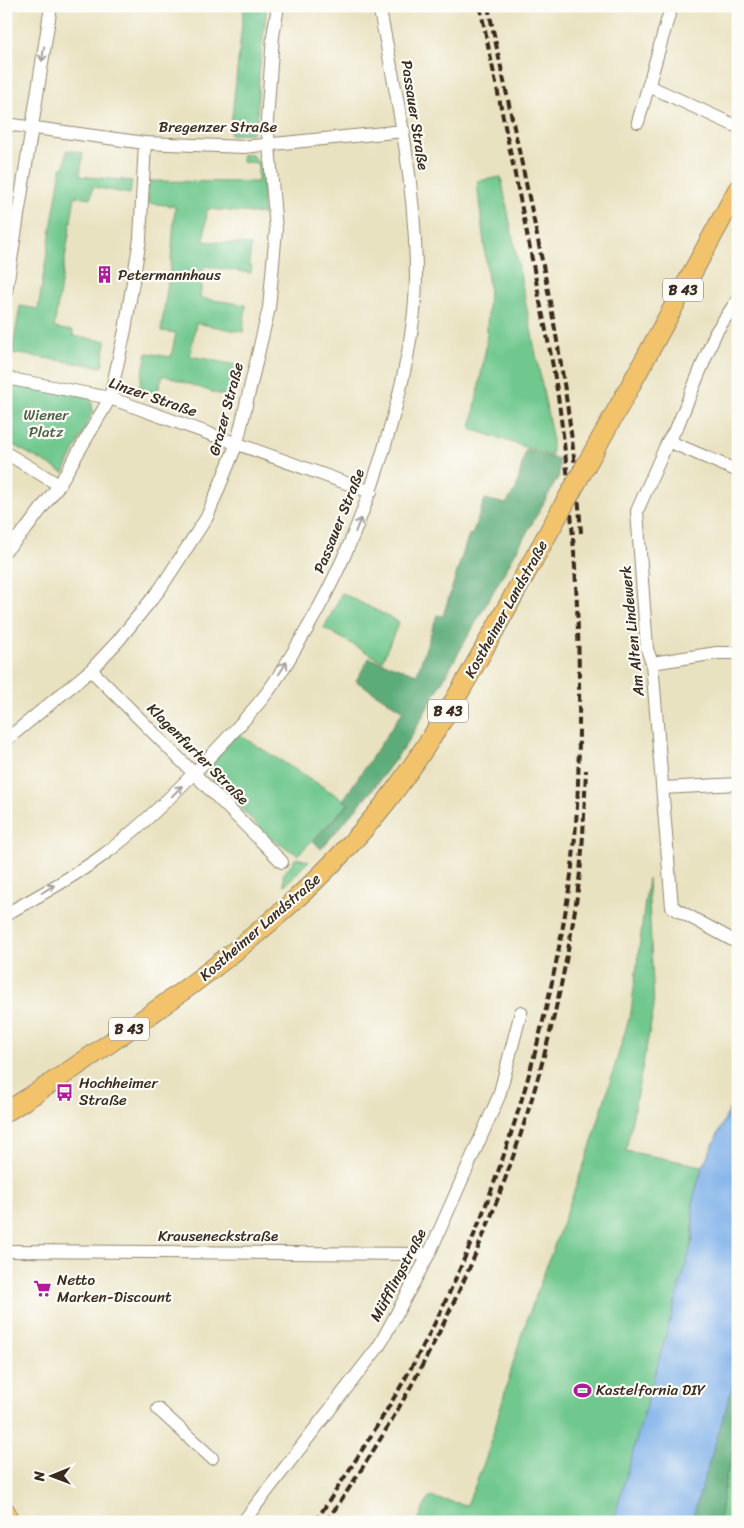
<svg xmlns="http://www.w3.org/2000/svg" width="744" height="1528" viewBox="0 0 744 1528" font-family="Sriracha,sans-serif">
<rect width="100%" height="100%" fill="#fdfcf7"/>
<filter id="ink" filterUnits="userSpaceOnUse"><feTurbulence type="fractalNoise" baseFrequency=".02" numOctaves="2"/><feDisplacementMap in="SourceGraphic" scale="10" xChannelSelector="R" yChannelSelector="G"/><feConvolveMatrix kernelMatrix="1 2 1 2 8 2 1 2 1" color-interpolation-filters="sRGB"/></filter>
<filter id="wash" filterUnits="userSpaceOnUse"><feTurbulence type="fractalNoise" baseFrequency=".0096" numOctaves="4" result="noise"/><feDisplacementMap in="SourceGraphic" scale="20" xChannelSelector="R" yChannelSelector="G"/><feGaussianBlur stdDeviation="1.12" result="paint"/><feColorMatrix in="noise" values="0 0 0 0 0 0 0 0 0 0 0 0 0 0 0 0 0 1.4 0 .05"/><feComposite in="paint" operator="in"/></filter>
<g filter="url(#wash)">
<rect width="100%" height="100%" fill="#e9e2c1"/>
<path fill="#70c88e" stroke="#567956" d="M244,6H267L259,75L257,124L252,133L230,135Z
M67,150L83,153L80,176L132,181L130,194L93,187L91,198L75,196L54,328L73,331V336L106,341L102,367L12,353L20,306L38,309L61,168H64Z
M250,154C268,164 262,196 263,214L207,209L204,241L251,245L249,265L252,266L251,273L204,266L200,298L246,305L243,332L196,323L190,356L237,365L227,397L163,375L157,394L139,388L147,353L171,357L176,333L161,331L171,261L175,206L147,203L148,181L258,182V163L242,162V155Z
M501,177L552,436V456L471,429L486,347L489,289L477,181Z
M6,382L91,397L93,411L64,473L6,441Z
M342,593L399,622L382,661L324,628Z
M238,734L349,803L298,855L270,838L212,779C204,761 227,745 238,734Z
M296,858L309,861L284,886L283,875Z
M648,878L654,1008L626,1151L703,1166L693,1199V1238L684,1275L614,1522H417L429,1497L467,1505L486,1458L521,1336L591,1145L631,1012Z
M738,1435V1522H719L725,1480Z"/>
<path fill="#5cac79" stroke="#4c6b4c" d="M526,449L559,460V476L408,742L374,788L321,849L313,841L349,804L343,800L403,711L356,681L369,658L417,674L437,615L443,616L469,534L472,535L485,499L506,504L516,489Z
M738,1369V1435L725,1480L719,1522H691Z"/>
<path fill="#7cafe9" stroke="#5c6c84" d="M738,1091V1369L691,1522H613L693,1239V1199L703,1166Z"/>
</g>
<g filter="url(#ink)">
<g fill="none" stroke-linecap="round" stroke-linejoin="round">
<defs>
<path id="minor" d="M649,86L738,127
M638,122L670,11
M6,124L145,143L243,147L404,131
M6,292L51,6
M738,299L716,332L677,427L668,441L637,511L647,649L652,663L672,907L738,943
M6,378L110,398L371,492
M668,441L738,471
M6,453L59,485
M6,550L27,528L59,485L110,398L125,330L140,239L145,143
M652,663L717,653H738
M91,670L282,862
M6,740L91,670L118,641L160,589L207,517L237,443L269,308L276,230L267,121L273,36L278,6
M663,788L738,784
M6,914C39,896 73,877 102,856C136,831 165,803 194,773C218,748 244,722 266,694C277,680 286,664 295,649C333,588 361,523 382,455C399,400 416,333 416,276C416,185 397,96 379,6
M6,1251L429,1254
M158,1409L212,1458
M243,1522L379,1346L429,1254L499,1096L521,1012"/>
<path id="primary" d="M628,390L738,189
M6,1112C51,1084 95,1054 138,1023C230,959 318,889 387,801C444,727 487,643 532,562
M6,1512L9,1522"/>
</defs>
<use href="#minor" stroke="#928670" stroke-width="14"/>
<use href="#primary" stroke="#928670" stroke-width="21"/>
<use href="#minor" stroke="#fff" stroke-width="12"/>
<use href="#primary" stroke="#f2c36a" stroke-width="19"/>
<path stroke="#3b2a1e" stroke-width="4" stroke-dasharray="8 4" stroke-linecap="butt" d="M488,6C524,180 569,355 581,533
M315,1522C365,1447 414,1371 451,1289C506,1167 546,1034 567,902C577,842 579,780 579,720C580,613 573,509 559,403C554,369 547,335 540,302C522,203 500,105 480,6
M326,1522C455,1339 542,1125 576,903C583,859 584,814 586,770"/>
<defs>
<path id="primary-bridge" d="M532,562L628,390"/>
</defs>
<use href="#primary-bridge" stroke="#928670" stroke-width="21" stroke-linecap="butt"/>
<use href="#primary-bridge" stroke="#f2c36a" stroke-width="19"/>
</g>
<defs><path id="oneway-shaft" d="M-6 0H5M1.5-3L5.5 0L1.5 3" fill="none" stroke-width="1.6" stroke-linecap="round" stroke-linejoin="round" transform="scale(1.25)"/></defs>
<g stroke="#a79f9a">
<use href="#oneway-shaft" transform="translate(43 54) rotate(99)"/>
<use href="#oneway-shaft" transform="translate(358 525) rotate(-69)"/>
<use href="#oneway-shaft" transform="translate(283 668) rotate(-57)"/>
<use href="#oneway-shaft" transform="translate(177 791) rotate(-46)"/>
<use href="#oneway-shaft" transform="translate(48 889) rotate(-32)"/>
</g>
</g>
<defs>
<symbol id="building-bare" viewBox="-9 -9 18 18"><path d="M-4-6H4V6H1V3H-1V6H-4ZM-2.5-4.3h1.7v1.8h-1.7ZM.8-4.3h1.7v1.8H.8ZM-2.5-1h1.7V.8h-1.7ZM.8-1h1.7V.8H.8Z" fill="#b5179e" stroke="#fdfcf7" stroke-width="2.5" paint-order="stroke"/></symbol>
<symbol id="bus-bare" viewBox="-9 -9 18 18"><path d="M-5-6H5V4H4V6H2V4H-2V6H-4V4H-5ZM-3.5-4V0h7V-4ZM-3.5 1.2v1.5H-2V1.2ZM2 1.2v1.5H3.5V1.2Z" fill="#b5179e" stroke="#fdfcf7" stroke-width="2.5" paint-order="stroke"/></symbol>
<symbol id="supermarket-bare" viewBox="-9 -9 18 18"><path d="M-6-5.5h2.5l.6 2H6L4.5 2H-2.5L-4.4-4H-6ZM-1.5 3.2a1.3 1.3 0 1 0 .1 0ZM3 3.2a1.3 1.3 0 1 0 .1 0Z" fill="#b5179e" stroke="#fdfcf7" stroke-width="2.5" paint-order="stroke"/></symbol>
<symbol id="stadium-bare" viewBox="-9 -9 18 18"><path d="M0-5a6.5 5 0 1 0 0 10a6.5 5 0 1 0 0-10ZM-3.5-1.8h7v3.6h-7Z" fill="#b5179e" stroke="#fdfcf7" stroke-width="2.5" paint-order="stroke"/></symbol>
</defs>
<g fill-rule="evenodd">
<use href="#building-bare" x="92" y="262" width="25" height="25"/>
<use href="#bus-bare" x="52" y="1080" width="25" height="25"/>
<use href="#supermarket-bare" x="30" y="1276" width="25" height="25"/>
<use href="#stadium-bare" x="570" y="1378" width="25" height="25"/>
</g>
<g text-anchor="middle" stroke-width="4.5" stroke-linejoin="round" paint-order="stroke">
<g fill="#fdfcf7" stroke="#75695f" stroke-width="1">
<rect x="663" y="278.5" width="40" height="23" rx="4"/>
<rect x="428" y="699.5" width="40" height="23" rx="4"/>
<rect x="109" y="1017.5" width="40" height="23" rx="4"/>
</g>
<g font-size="14" font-weight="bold" fill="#3b2a1e">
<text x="683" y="295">B 43</text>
<text x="448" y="716">B 43</text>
<text x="129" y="1034">B 43</text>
</g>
<g font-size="15" fill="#3b2a1e" stroke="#fdfcf7">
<text transform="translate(415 115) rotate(81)" y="5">Passauer Straße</text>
<text x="218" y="132">Bregenzer Straße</text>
<text transform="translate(153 397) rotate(19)" y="5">Linzer Straße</text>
<text transform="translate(226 409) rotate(-75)" y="5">Grazer Straße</text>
<text transform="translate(339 521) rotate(-68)" y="5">Passauer Straße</text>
<text transform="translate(506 609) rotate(-61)" y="5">Kostheimer Landstraße</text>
<text transform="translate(632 631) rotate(-96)" y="5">Am Alten Lindewerk</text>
<text transform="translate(198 754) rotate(45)" y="5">Klagenfurter Straße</text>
<text transform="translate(260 927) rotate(-41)" y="5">Kostheimer Landstraße</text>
<text x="218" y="1241">Krauseneckstraße</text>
<text transform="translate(398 1275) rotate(-62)" y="5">Müfflingstraße</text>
</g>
<g font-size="15" fill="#3b2a1e" stroke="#fdfcf7" text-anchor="start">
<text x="118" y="280">Petermannhaus</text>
<text x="79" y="1088">Hochheimer<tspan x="79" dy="17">Straße</tspan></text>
<text x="57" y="1285">Netto<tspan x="57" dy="17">Marken-Discount</tspan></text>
<text x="596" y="1395">Kastelfornia DIY</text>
</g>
<g font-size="15" fill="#4e6145" stroke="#fdfcf7">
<text x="46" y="420">Wiener<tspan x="46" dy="17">Platz</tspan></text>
</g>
</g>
<rect width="744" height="1528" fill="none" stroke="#fdfcf7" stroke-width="25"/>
<g transform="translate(52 1476) rotate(269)" stroke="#fdfcf7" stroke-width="4" paint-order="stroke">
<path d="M0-4L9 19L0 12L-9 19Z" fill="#3b2a1e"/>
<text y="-8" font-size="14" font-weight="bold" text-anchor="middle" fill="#3b2a1e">N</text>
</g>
</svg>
